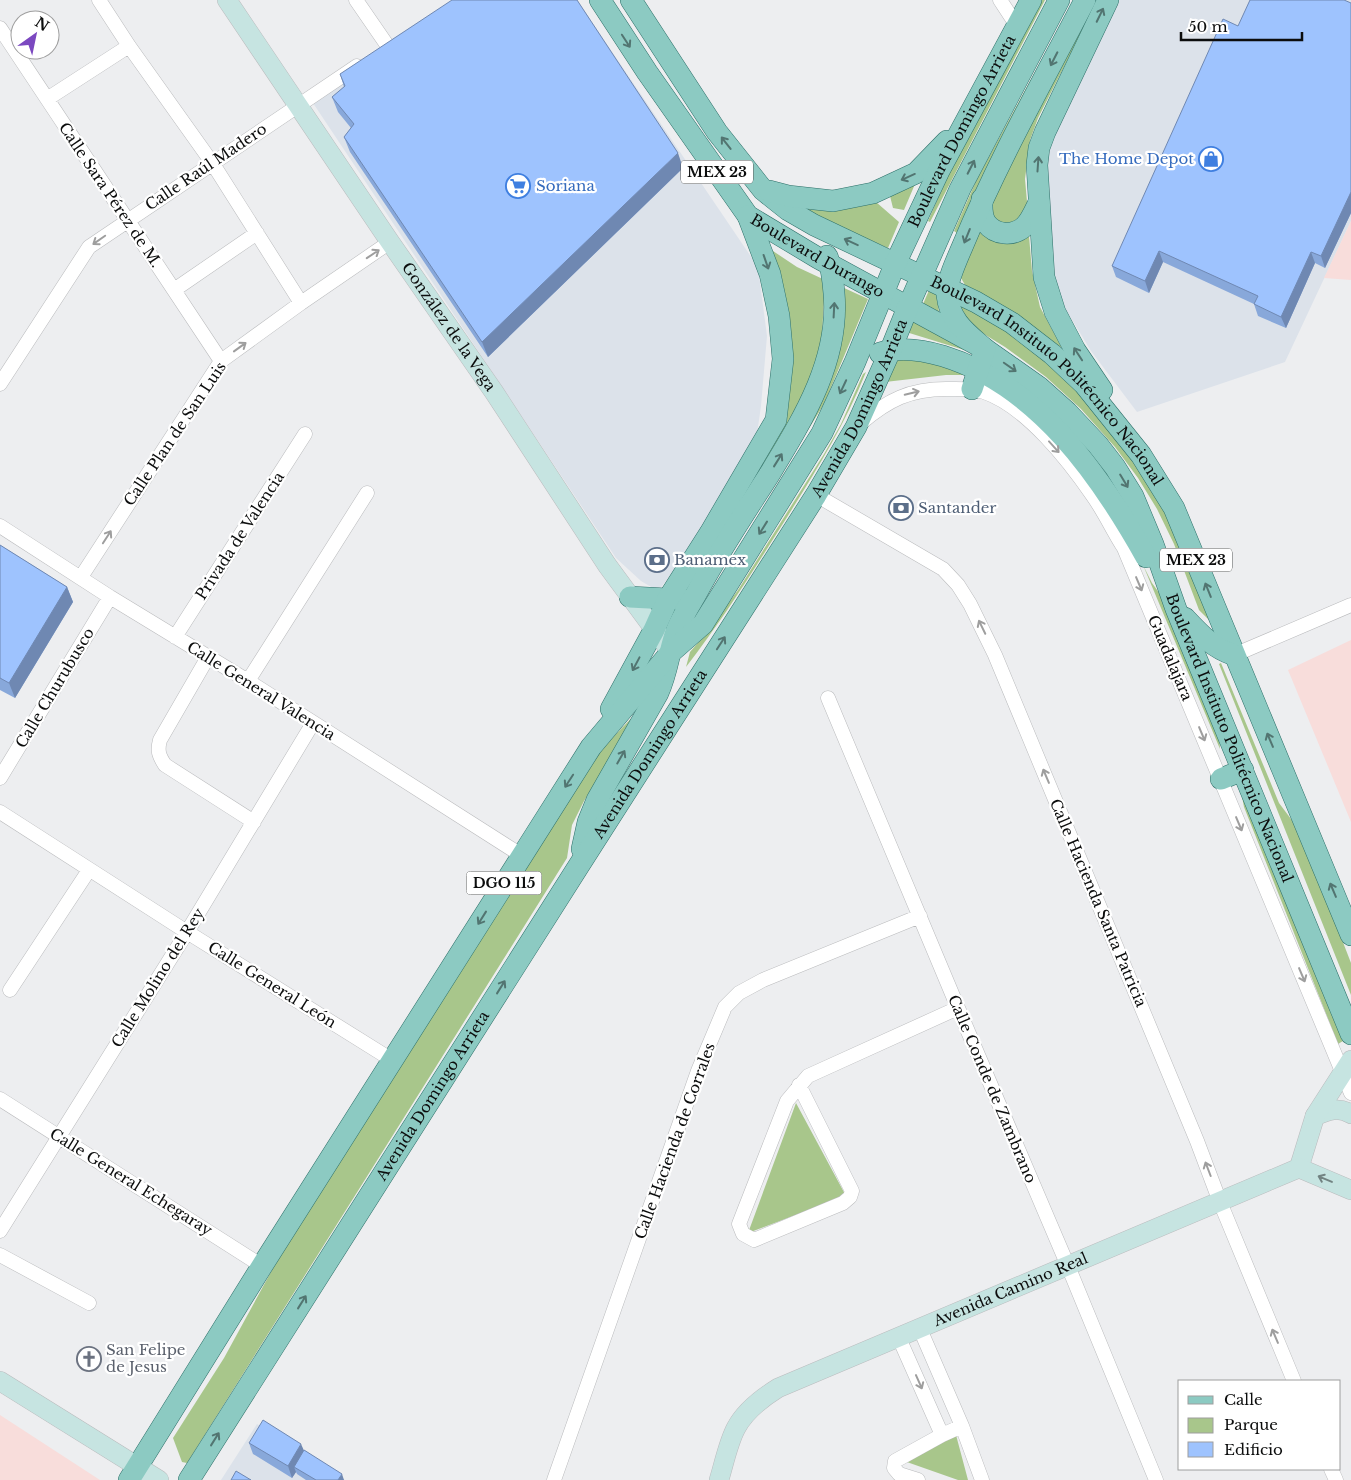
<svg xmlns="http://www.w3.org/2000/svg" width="1351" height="1480" viewBox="0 0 1351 1480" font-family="'Libre Baskerville',serif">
<rect width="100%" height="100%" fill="#edeef0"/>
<path fill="#dce2ea" d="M476,0H577L758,267L767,336L761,406L756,441L681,562L658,591L641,581L616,558L313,103Z
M1119,0H1351V221L1285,362L1137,412L1091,351L1055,292L1046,163L1054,130Z
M257,1424L345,1480H221Z"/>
<path fill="#f8dddb" d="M1351,221V280L1324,278Z
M1351,640V822L1288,670Z
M0,1415L100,1480H0Z"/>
<path fill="#a8c68b" d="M1041,0H1045L930,222L928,221L949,173Z
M1074,0H1076L980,181L957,233L954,231L977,179Z
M1095,0H1098L1038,118L1030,140L1025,179L1028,213L1023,222L997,226L987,204Z
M918,177L904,210L893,208L890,196Z
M876,202L899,222L888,248L862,237L805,209C833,210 849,210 876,202Z
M977,227C993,245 1008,250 1029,236L1032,271L1040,307L1062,348L1011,311L965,285L961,278Z
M767,247L797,267L825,280L822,336L811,381L793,420L687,589L782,409Z
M842,287L868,299L824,404L720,572L810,423Z
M930,288L936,289L939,312L923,304Z
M957,301C971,310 986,317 999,326C1061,365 1117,428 1153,490C1177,532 1195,581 1214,625L1199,610L1174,544L1157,509L1138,478L1115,447L1081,409L1046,377L1005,347L971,326Z
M911,316L974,353L906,332Z
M896,356L969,367L964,375H946L885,382Z
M866,372C844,427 815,472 784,522C753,571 722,621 686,667L690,652L708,631L738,590L824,454L841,424L863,374Z
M1143,565L1152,583L1170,608L1219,733L1220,749Z
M1221,663L1279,803L1300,831L1351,963V995L1219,664Z
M644,705L584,801L572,825L567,858L187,1463L182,1462L173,1438L224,1358L283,1250L596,755Z
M1240,786L1343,1041L1338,1044L1244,807Z
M796,1103L846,1196L748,1233Z
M956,1435L968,1480H958L904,1461Z"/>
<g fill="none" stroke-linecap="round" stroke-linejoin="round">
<defs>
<path id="street" d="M99,0L129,46L213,164L301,303
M356,0L387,45
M1000,0L1017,26
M0,28L221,361
M47,99L129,46
M174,290L257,233
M0,384L89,247L357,66
M861,423C888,400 910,389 946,389C959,389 972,388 984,392C1026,406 1069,461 1093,496C1105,513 1113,531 1124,548L1351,1093
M816,495L943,569L958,585L970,604L995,655L1197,1141L1220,1202L1294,1381
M0,526L110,597L248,681L521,855
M81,577L221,361L301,303L390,242
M175,637L305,434
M1234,655L1351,605
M208,657L160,740C157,751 159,756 165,765L254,822
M248,681L367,493
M828,698L958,1008L1068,1266L1156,1480
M0,778L110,597
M0,812L187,932L392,1060
M10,990L89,870
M799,1085L852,1191L850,1197L843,1203L754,1240L743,1234L739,1224L787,1101L808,1076L958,1008
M0,1099L262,1266
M0,1231L187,932L313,723
M0,1255L89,1303
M920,1329L962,1426L982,1480
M899,1338L942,1435
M1331,1469L1336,1480
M554,1480L698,1071L725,1007L739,993L763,980L920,916
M918,1480L899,1474L894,1468L895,1461L942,1435L962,1426"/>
<g id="secondary">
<path id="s1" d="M227,0L390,242L494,392L607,565L671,652"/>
<path d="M1315,1116C1327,1111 1338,1106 1351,1114"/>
<path d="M1299,1168L1315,1116L1351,1060"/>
<path d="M0,1381L159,1480"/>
<path id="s2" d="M719,1480C724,1464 728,1443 736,1428C745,1411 762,1398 778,1388L1299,1168L1351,1190"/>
</g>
<g id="primary">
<path id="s3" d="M600,0L647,72L748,216L818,258L985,349L1039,387L1067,412L1098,445L1115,467L1133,496L1153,544L1176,609L1351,1034"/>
<path id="s4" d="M631,0L717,132L763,190L788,210L814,225L976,302L1012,323L1052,354L1084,384L1141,455L1174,508L1351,935"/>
<path d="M769,191L788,196L833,201L873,193L916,173L947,141"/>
<path d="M982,199C982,207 981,216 986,223C995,235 1013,237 1025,226C1031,220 1035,210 1039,202"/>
<path d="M880,353C901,346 923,350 943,356C1038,385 1100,475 1146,557"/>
<path d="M972,389L985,349C967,333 950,322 947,295C946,282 958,257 963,245C998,161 1043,81 1085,0"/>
<path d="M1102,390L1075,350L1055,312L1044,277L1037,165L1039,148L1045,132L1108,0"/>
<path d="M630,597L668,599L680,598"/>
<path d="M1185,618C1200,634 1213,648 1234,655"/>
<path d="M611,709L654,630L668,599L710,533L776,420L783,359L779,316L770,274L748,216"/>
<path d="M1221,779L1243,770"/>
<path d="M582,849L588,822L597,800L658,693C667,673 668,658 674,638C678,623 688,608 696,594C718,553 744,514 769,475C803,419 840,360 834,293C833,280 832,268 827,256"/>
<path id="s5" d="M129,1480L262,1266L591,747L671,652L703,624L822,433L855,362L896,262L939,171L1031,0"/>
<path id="s6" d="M189,1480L578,867L816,495L856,427L891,349L908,307L960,189L1059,0"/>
</g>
</defs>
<use href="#street" stroke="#babbbd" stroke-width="15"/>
<use href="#secondary" stroke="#babbbd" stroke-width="20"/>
<use href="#primary" stroke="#2e7069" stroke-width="22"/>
<use href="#street" stroke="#fff" stroke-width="14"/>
<use href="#secondary" stroke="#c6e4e1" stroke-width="19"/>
<use href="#primary" stroke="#8ccac2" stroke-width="21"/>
</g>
<path fill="#88a8da" d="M1351,3V213L1325,268L1315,263L1286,328L1258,316L1254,304L1163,262L1149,293L1116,277L1112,266L1238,26Z
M340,74L683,168L488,357L350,152L344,137L351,128L338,112L332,97L344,87Z
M0,545L67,587L73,602L15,698L0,690Z
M249,1443L304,1450L344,1480H306L297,1474L296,1472L292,1478L253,1454Z"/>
<path fill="#6f88b2" d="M678,153L683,168L488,357L482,342Z
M1351,192V213L1325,268L1321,256Z
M1159,251L1163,262L1149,293L1145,281Z
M1311,252L1315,263L1286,328L1281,317Z
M67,587L73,602L15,698L9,683Z
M301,1444L306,1455L294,1467L296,1472L292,1478L288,1466Z
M342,1474L344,1480H338Z"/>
<path fill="#9ec3fe" stroke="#6f88b2" d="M452,0H577L678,153L482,342L344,137L354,124L332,97L345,86L340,74Z
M1250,0H1344L1351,3V192L1321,256L1311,252L1281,317L1254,304L1258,296L1159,251L1145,281L1112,266L1223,19L1238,26Z
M0,545L67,587L9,683L0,678Z
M263,1420L301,1444L288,1466L249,1443Z
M304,1450L342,1474L338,1480H316L294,1467Z
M236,1471L251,1480H231Z"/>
<defs><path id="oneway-shaft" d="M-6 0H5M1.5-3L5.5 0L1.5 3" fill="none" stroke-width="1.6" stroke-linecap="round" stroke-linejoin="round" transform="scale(1.25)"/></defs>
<g stroke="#527571">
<use href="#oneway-shaft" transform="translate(1100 15) rotate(-64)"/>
<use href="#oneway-shaft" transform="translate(626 41) rotate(57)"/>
<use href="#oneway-shaft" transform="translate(1054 59) rotate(117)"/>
<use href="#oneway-shaft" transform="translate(726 143) rotate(-128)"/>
<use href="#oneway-shaft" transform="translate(1038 164) rotate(-86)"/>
<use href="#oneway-shaft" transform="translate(971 167) rotate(-63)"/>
<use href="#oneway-shaft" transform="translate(908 177) rotate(156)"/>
<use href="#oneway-shaft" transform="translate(967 236) rotate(112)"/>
<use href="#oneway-shaft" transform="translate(851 242) rotate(-155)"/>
<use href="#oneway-shaft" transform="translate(766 262) rotate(71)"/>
<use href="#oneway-shaft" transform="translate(834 310) rotate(-87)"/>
<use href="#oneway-shaft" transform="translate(1078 354) rotate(-123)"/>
<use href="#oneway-shaft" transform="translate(1010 367) rotate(35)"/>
<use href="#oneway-shaft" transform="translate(843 387) rotate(115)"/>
<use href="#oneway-shaft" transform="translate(778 460) rotate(-58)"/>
<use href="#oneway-shaft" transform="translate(1124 481) rotate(59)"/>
<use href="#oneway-shaft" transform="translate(763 528) rotate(122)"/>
<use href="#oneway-shaft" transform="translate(1208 590) rotate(-112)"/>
<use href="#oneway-shaft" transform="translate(721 643) rotate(-57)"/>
<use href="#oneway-shaft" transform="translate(636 664) rotate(118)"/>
<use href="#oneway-shaft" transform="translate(1270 740) rotate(-113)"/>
<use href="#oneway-shaft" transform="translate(621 757) rotate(-60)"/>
<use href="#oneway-shaft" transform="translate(569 781) rotate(123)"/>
<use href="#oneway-shaft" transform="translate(1333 890) rotate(-113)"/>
<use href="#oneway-shaft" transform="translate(482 918) rotate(122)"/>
<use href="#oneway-shaft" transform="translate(501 987) rotate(-58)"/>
<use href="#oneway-shaft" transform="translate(302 1302) rotate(-58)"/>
<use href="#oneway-shaft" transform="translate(215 1439) rotate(-58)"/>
</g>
<g stroke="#9e9e9e">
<use href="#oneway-shaft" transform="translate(99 240) rotate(145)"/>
<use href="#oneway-shaft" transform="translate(373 254) rotate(-34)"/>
<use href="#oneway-shaft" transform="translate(240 347) rotate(-36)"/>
<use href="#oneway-shaft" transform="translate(912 393) rotate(-13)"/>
<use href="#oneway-shaft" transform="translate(1054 447) rotate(48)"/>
<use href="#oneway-shaft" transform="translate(107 537) rotate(-57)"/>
<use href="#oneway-shaft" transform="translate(1139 584) rotate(67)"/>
<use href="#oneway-shaft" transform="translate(982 627) rotate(-116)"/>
<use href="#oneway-shaft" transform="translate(1202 734) rotate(67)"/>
<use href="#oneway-shaft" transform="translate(1046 776) rotate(-113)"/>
<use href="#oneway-shaft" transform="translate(1239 824) rotate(67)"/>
<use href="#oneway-shaft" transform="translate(1302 975) rotate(67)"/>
<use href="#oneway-shaft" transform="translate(1208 1169) rotate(-111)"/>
<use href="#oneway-shaft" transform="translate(1275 1336) rotate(-113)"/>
<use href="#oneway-shaft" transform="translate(919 1382) rotate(66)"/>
</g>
<use stroke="#728382" href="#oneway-shaft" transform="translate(1325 1179) rotate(-157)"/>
<defs>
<symbol id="shop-ring" viewBox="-11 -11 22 22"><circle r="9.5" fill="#fff" stroke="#3f7fe0" stroke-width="1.5"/><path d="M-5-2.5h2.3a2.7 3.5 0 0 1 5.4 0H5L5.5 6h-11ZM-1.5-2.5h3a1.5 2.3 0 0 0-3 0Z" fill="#3f7fe0"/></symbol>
<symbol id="supermarket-ring" viewBox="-11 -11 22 22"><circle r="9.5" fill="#fff" stroke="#3f7fe0" stroke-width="1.5"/><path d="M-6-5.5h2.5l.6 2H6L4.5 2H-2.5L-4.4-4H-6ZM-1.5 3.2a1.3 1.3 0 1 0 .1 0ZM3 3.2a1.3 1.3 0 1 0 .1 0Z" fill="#3f7fe0"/></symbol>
<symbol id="bank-ring" viewBox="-11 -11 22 22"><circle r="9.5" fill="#fff" stroke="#5c6f8a" stroke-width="1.5"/><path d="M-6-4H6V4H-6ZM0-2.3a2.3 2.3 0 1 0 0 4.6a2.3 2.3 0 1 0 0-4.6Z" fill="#5c6f8a"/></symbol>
<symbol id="church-ring" viewBox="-11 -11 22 22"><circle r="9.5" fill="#fff" stroke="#6b7280" stroke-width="1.5"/><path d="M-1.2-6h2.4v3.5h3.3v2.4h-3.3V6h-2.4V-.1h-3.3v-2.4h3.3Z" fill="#6b7280"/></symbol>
</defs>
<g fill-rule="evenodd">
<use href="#shop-ring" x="1197" y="145" width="28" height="28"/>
<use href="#supermarket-ring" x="504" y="172" width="28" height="28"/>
<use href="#bank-ring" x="887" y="494" width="28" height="28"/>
<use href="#bank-ring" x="643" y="546" width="28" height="28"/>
<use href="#church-ring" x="75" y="1345" width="28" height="28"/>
</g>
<g text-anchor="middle" stroke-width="4.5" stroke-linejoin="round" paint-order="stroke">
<g fill="#fff" stroke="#555656" stroke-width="1">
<rect x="681" y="160.5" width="72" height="23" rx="4"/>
<rect x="1160" y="548.5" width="72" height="23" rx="4"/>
<rect x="466.5" y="871.5" width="75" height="23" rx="4"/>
</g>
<g font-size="14" font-weight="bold" fill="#0c0d0d">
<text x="717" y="177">MEX 23</text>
<text x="1196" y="565">MEX 23</text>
<text x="504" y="888">DGO 115</text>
</g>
<g font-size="15" fill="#0c0d0d" stroke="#fff">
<text dy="5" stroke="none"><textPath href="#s5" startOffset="1591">Boulevard Domingo Arrieta</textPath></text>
<text transform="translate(206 167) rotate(-34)" y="5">Calle Raúl Madero</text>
<text transform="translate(110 195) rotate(56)" y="5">Calle Sara Pérez de M.</text>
<text dy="5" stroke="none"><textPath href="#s3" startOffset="342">Boulevard Durango</textPath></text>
<text dy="5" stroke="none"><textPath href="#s1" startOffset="395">González de la Vega</textPath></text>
<text dy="5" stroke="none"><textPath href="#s4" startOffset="579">Boulevard Instituto Politécnico Nacional</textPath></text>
<text dy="5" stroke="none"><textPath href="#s6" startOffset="1265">Avenida Domingo Arrieta</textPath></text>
<text transform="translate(175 434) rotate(-56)" y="5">Calle Plan de San Luis</text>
<text transform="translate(240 536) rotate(-57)" y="5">Privada de Valencia</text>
<text transform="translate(1170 658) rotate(67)" y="5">Guadalajara</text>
<text transform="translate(55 688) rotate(-59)" y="5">Calle Churubusco</text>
<text transform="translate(261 691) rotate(32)" y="5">Calle General Valencia</text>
<text dy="5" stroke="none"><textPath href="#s3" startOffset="1005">Boulevard Instituto Politécnico Nacional</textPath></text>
<text dy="5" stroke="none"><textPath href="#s6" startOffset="860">Avenida Domingo Arrieta</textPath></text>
<text transform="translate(1098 903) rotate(67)" y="5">Calle Hacienda Santa Patricia</text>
<text transform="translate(158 978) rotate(-58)" y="5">Calle Molino del Rey</text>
<text transform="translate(272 985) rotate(32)" y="5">Calle General León</text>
<text transform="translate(992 1089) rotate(67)" y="5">Calle Conde de Zambrano</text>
<text dy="5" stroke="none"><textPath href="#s6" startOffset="455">Avenida Domingo Arrieta</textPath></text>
<text transform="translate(675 1141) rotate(-70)" y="5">Calle Hacienda de Corrales</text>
<text transform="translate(131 1182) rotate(32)" y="5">Calle General Echegaray</text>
<text dy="5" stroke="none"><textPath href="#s2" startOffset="366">Avenida Camino Real</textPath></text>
</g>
<g font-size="15" fill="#366cbe" stroke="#fff" text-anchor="end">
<text x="1194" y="164">The Home Depot</text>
<text x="536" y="191" text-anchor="start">Soriana</text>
</g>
<g font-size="15" fill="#4e5e75" stroke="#fff" text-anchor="start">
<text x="918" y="513">Santander</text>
<text x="674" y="565">Banamex</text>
</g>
<g font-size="15" fill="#5b616d" stroke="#fff" text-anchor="start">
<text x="106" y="1355">San Felipe<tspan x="106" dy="17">de Jesus</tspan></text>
</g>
</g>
<rect x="1178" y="1380" width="162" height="90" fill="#ffffff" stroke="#9e9e9e"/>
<rect x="1188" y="1396" width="25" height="8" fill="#8ccac2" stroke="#9e9e9e"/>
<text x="1224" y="1405" font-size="15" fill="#0c0d0d">Calle</text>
<rect x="1188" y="1418" width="25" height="15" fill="#a8c68b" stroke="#9e9e9e"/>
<text x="1224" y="1430" font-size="15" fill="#0c0d0d">Parque</text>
<rect x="1188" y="1442" width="25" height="15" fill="#9ec3fe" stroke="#9e9e9e"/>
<text x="1224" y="1455" font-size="15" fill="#0c0d0d">Edificio</text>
<g transform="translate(35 35) rotate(33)"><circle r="24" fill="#ffffff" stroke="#9e9e9e"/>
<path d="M0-4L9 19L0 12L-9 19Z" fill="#7b48c0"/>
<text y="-8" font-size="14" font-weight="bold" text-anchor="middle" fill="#0c0d0d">N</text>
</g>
<path d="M1181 32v8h121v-8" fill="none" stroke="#0c0d0d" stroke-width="2.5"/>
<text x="1188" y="32" font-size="15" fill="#0c0d0d" stroke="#ffffff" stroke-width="4" paint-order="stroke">50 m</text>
</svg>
